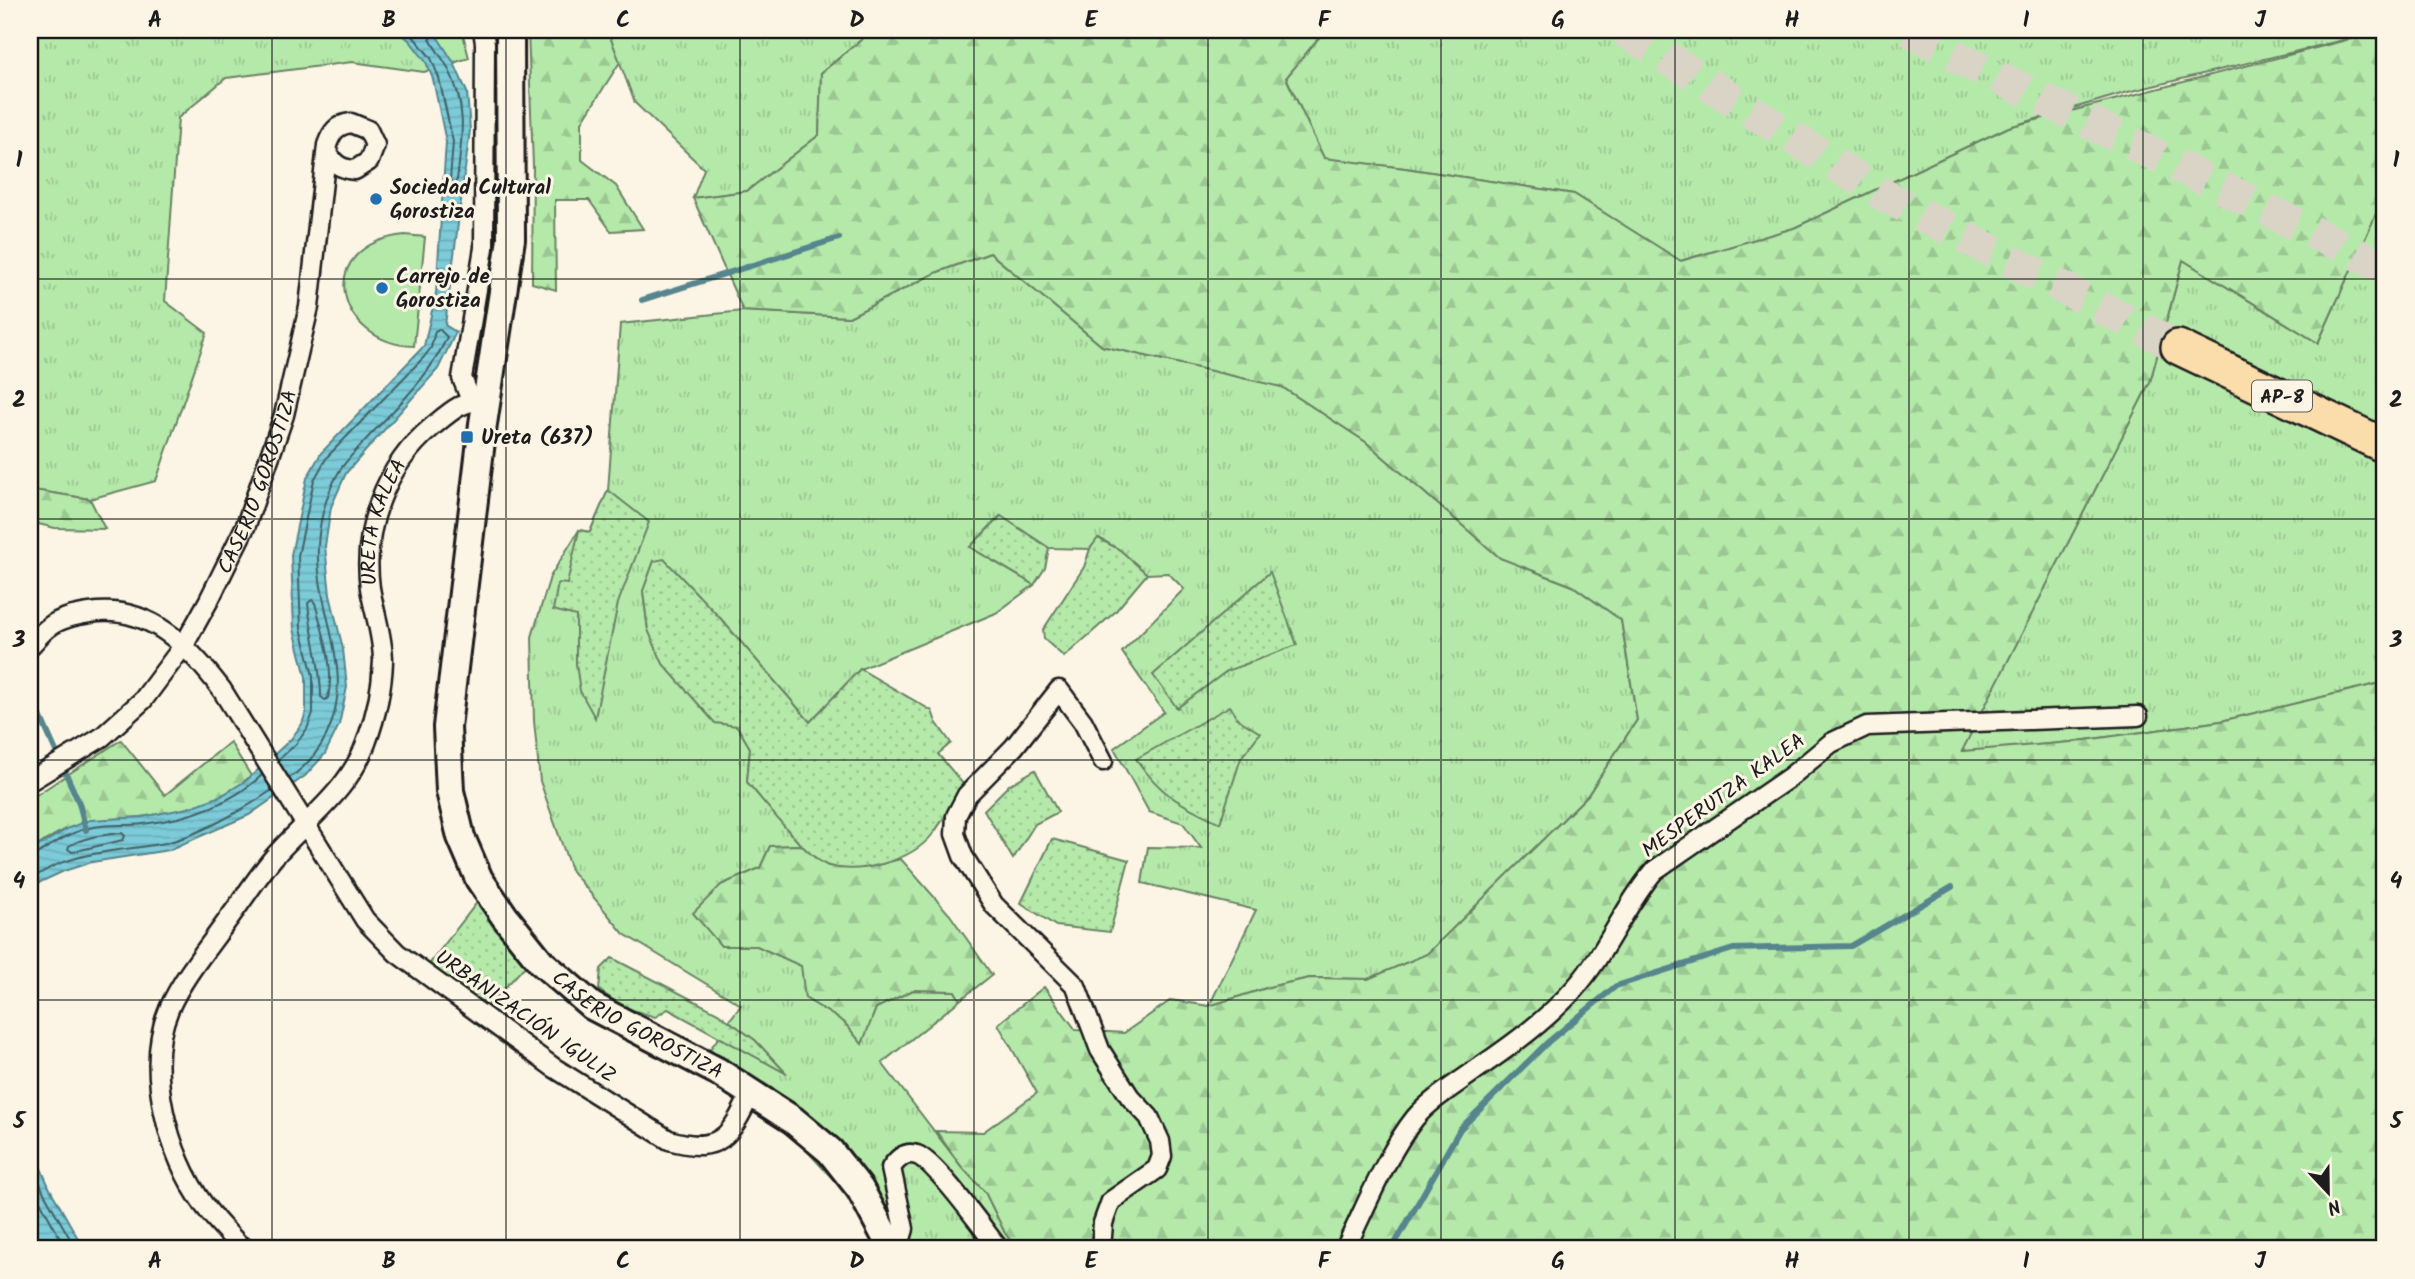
<svg xmlns="http://www.w3.org/2000/svg" width="2415" height="1279" viewBox="0 0 2415 1279" font-family="Kalam,sans-serif">
<defs>
<pattern id="grass-tufts" width="24" height="20" patternUnits="userSpaceOnUse" patternTransform="scale(1.75)"><rect width="24" height="20" fill="#b5e9aa"/><path d="M3 7l-1-3M5 7V3M7 7l1-3M15 17l-1-3M17 17v-4M19 17l1-3" fill="none" stroke="#9bc792"/></pattern>
<pattern id="forest-firs" width="22" height="20" patternUnits="userSpaceOnUse" patternTransform="scale(1.75)"><rect width="22" height="20" fill="#b5e9aa"/><path d="M5 1l3.5 6h-7zM16 11l3.5 6h-7z" fill="#9bc792"/></pattern>
<pattern id="garden-dots" width="8" height="8" patternUnits="userSpaceOnUse" patternTransform="scale(1.75)"><rect width="8" height="8" fill="#b5e9aa"/><path d="M2 2h.1M6 6h.1" fill="none" stroke="#9bc792" stroke-width="1.8" stroke-linecap="round"/></pattern>
<pattern id="water-rules" width="6" height="5" patternUnits="userSpaceOnUse" patternTransform="scale(1.75)"><rect width="6" height="5" fill="#7ccbd8"/><path d="M0 2.5h6" fill="none" stroke="#6baeb9"/></pattern>
</defs>
<rect width="100%" height="100%" fill="#fcf5e5"/>
<filter id="ink" filterUnits="userSpaceOnUse"><feTurbulence type="fractalNoise" baseFrequency=".0143" numOctaves="2"/><feDisplacementMap in="SourceGraphic" scale="14" xChannelSelector="R" yChannelSelector="G"/><feConvolveMatrix kernelMatrix="1 2 1 2 8 2 1 2 1" color-interpolation-filters="sRGB"/></filter>
<g filter="url(#ink)">
<path fill="url(#grass-tufts)" stroke="#688263" stroke-width="2" d="M30,30H462L469,58L424,72L352,62L226,78L178,118L165,301L207,333L156,481L90,499L33,490L30,456Z
M611,30H873L821,73L819,135L747,191L693,198L704,169L635,103L610,37Z
M1325,30H2384L2128,92L2009,127L1794,228L1680,261L1574,194L1405,168L1324,159L1286,77Z
M2385,194V682L2221,721L2071,742L1961,752L2150,382L2183,260L2318,343Z
M990,253L1102,346L1282,387L1366,442L1500,558L1573,586L1621,620L1637,720L1588,795L1427,954L1368,979L1310,978L1273,986L1209,1006L1256,910L1142,883L1148,847L1201,848L1183,823L1149,812L1114,748L1164,712L1122,652L1184,589L1168,573L1147,574L1120,550L1099,538L1090,549L1049,548L1000,516L970,547L1034,585L996,613L860,669L810,722L721,619L654,561L643,591L648,630L737,725L750,748L747,782L801,845L770,846L760,868L721,885V946H757L802,966L805,998L844,1022L862,1043L876,1008L913,990L955,991L960,1000L882,1063L961,1166L985,1192L1005,1233L1017,1249H880L845,1192L784,1126L695,1069L719,1037L785,1072L755,1040L729,1021L741,1005L624,934L571,870L540,781L534,721L532,637L550,577L579,530L590,532L608,491L620,324L743,311L849,317L935,273Z"/>
<path fill="url(#forest-firs)" stroke="#688263" stroke-width="2" d="M528,30H611L610,37L620,62L582,122V160L616,186L643,229L611,231L589,200H555L556,290L532,283L533,166Z
M873,30H1325L1286,78L1324,158L1405,168L1574,194L1681,261L1794,228L2009,127L2385,30V194L2318,343L2183,260L2150,382L1962,751L2071,742L2221,721L2385,682V1249H1017L1005,1233L985,1192L961,1166L936,1131L983,1132L1037,1093L998,1024L1044,987L1076,1030L1124,1033L1171,1000L1209,1006L1273,986L1310,978L1368,979L1427,954L1588,795L1637,720L1621,620L1573,586L1500,558L1366,442L1282,387L1102,346L990,253L935,273L849,317L743,311L693,198L747,191L819,135L821,73Z
M30,456L33,490L90,499L105,529L55,528L30,522Z
M121,740L165,795L230,742L251,776C223,801 179,813 141,817C117,819 89,819 67,829C54,834 42,843 30,851V799Z
M801,845L828,866L863,868L901,859L950,915L992,975L960,1000L955,991L913,990L876,1008L862,1044L844,1022L805,998L801,966L757,946H721L693,913L721,885L760,868L770,846Z"/>
<path fill="#b5e9aa" stroke="#688263" stroke-width="2" d="M405,235L425,237L414,346C337,344 310,245 405,235Z"/>
<path fill="url(#garden-dots)" stroke="#688263" stroke-width="2" d="M608,490L649,522L618,603L595,718L580,691L576,664V616L553,610L558,583L567,584L579,530L590,532Z
M1001,516L1049,548L1045,568L1034,585L970,547Z
M1098,538L1120,550L1147,574L1115,612L1064,657L1044,639L1043,630L1084,567L1090,549Z
M664,559L721,619L810,722L860,669L932,711L936,722L951,743L938,754L964,785C953,802 944,820 932,835C912,860 860,875 829,866C808,860 763,800 747,782L750,748L737,726L715,723L663,664L648,630L643,591L654,561Z
M1270,572L1297,645L1227,671L1177,708L1153,675Z
M1230,706L1238,719L1260,733L1241,758L1220,823C1179,803 1163,797 1136,759Z
M1035,770L1058,812L1035,824L1013,859L984,810L1009,785Z
M1052,839L1129,860L1110,932L1056,926L1021,903Z
M479,900L528,963L485,1009L427,967Z
M612,958L718,1013L755,1040L787,1074L668,1009L655,1017L623,1007L599,990L601,969Z"/>
<path fill="url(#water-rules)" stroke="#56858d" stroke-width="2" d="M397,30H433L454,63L467,92L470,130L445,325L456,332L438,369L346,473L331,507L325,546L330,595L343,649L347,687L339,725L325,754L305,776L249,815L169,850L92,862L64,871L36,884L30,892V851L69,828L90,820L142,817L188,808L221,796L247,780L291,739L302,724L306,712V677L294,629L291,555L307,478L321,453L424,346L436,293L446,142L433,79L426,62L410,41Z
M30,1123L35,1155L50,1189L84,1249H30Z"/>
<g fill="none" stroke-linecap="round" stroke-linejoin="round">
<path stroke="#426267" stroke-width="2" d="M408,30L431,58L439,78L453,142L450,180L454,184L457,180C462,139 468,107 448,68C442,56 429,43 428,30
M312,600L315,603C323,633 335,667 328,698L325,700L321,697C321,665 311,635 308,603Z
M278,760L296,744L307,729L313,713V676L301,628L298,556L314,480L327,457L424,357L431,348L435,331L439,329L447,337C429,379 391,412 361,445C354,453 346,461 340,470C327,491 319,521 318,546C315,611 357,670 327,734C318,753 306,767 289,778
M122,833L125,836L123,840L72,852L68,849L69,846C86,836 103,835 122,833Z
M30,856L35,855C53,844 73,830 94,827C110,824 127,826 143,824C186,819 230,805 262,775
M30,881C66,850 121,852 165,843C197,836 245,809 272,790
M30,1160L44,1193L76,1249
M30,1183L66,1249"/>
<path stroke="#56858d" stroke-width="6" d="M642,300L839,238
M30,693L79,803L86,830
M1392,1249L1460,1129L1548,1042L1616,986L1733,949L1851,946L1952,887"/>
<path stroke="#dad4c7" stroke-width="33" stroke-dasharray="33 17" stroke-linecap="butt" d="M1623,30L1887,197L2178,347
M1909,30L1969,63L2385,268"/>
<defs>
<g id="street">
<path d="M471,400L462,378L484,248L485,43L483,30"/>
<path d="M30,646C36,640 42,632 49,627C60,618 76,615 90,613C149,604 189,646 222,690L365,920L397,953L553,1067L669,1140C721,1155 731,1135 751,1093"/>
<path id="s1" d="M30,781L102,737L143,700L184,645L209,600L246,525L284,415L309,307L327,145C332,131 337,125 351,123L368,130L375,145L369,161L355,170C342,169 334,165 328,153"/>
<path id="s2" d="M247,1249L239,1245C227,1232 214,1219 204,1205C168,1156 144,1068 169,1009C183,977 207,949 227,921C243,900 257,877 274,857C306,820 349,791 366,743C376,716 382,690 383,661C383,636 374,612 370,588C362,529 385,466 432,427C450,412 462,400 486,400"/>
<path d="M898,1249L904,1229L891,1168C897,1159 905,1151 917,1155C936,1162 984,1230 999,1249"/>
<path d="M1101,1249L1103,1223L1111,1201L1157,1169L1162,1156L1160,1141L1149,1117L1130,1097L1100,1050L1076,986L994,905L963,856L955,834L956,816L967,795L1014,747L1059,690L1083,722L1103,761"/>
<path d="M1345,1249C1365,1209 1387,1153 1415,1118C1431,1099 1457,1084 1477,1069C1512,1045 1547,1020 1575,988C1607,952 1624,906 1655,870L1790,777L1831,743L1867,726L2138,716"/>
</g>
<g id="secondary">
<path id="s3" d="M510,30L511,239L483,424L447,727L450,791L461,837L479,879L505,917L541,962L592,1006L717,1071L793,1120L830,1151L860,1189L892,1249"/>
</g>
<path id="highway" d="M2178,347L2385,446"/>
</defs>
<use href="#street" stroke="#1c1c1c" stroke-width="23"/>
<use href="#secondary" stroke="#1c1c1c" stroke-width="32"/>
<use href="#highway" stroke="#1c1c1c" stroke-width="38"/>
<use href="#street" stroke="#fcf5e5" stroke-width="18"/>
<use href="#secondary" stroke="#fcf5e5" stroke-width="26"/>
<use href="#highway" stroke="#fbddab" stroke-width="33"/>
</g>
</g>
<path fill="none" stroke="#1c1c1c" stroke-width="2" stroke-opacity="0.55" d="M272,30V1249M506,30V1249M740,30V1249M974,30V1249M1208,30V1249M1441,30V1249M1675,30V1249M1909,30V1249M2143,30V1249M30,279H2385M30,519H2385M30,760H2385M30,1000H2385"/>
<g fill="#1f6fb2" stroke="#fcf5e5" stroke-width="2.5">
<circle cx="376" cy="199" r="7"/>
<circle cx="382" cy="288" r="7"/>
<rect x="460" y="430" width="14" height="14" rx="3.5"/>
</g>
<g text-anchor="middle" stroke-width="6" stroke-linejoin="round" paint-order="stroke">
<rect fill="#fcf5e5" stroke="#5f5d58" stroke-width="2" x="2252" y="380.5" width="60" height="31" rx="5"/>
<g font-size="19" font-weight="bold" fill="#1c1c1c">
<text x="2282" y="403">AP-8</text>
</g>
<g font-size="21" font-weight="bold" fill="#1c1c1c" stroke="#fcf5e5" text-anchor="start">
<text x="390" y="194">Sociedad Cultural<tspan x="390" dy="24">Gorostiza</tspan></text>
<text x="396" y="283">Carrejo de<tspan x="396" dy="24">Gorostiza</tspan></text>
<text x="481" y="444">Ureta (637)</text>
</g>
<g font-size="21" fill="#1c1c1c" stroke="#fcf5e5">
<text dy="7" stroke="none"><textPath href="#s1" startOffset="388">CASERIO GOROSTIZA</textPath></text>
<text dy="7" stroke="none"><textPath href="#s2" startOffset="828">URETA KALEA</textPath></text>
<text transform="translate(1723 795) rotate(-36)" y="7">MESPERUTZA KALEA</text>
<text transform="translate(526 1016) rotate(35)" y="7">URBANIZACIÓN IGULIZ</text>
<text dy="7" stroke="none"><textPath href="#s3" startOffset="1078">CASERIO GOROSTIZA</textPath></text>
</g>
</g>
<rect width="2415" height="1279" fill="none" stroke="#fcf5e5" stroke-width="77"/>
<g transform="translate(2328 1192) rotate(158)" stroke="#fcf5e5" stroke-width="5" paint-order="stroke">
<path d="M0-5L12 26L0 18L-12 26Z" fill="#1c1c1c"/>
<text y="-10" font-size="19" font-weight="bold" text-anchor="middle" fill="#1c1c1c">N</text>
</g>
<rect x="38" y="38" width="2338" height="1202" fill="none" stroke="#1c1c1c" stroke-width="2.5"/>
<g font-size="23" text-anchor="middle" font-weight="bold" fill="#1c1c1c">
<text x="155" y="27">A</text>
<text x="389" y="27">B</text>
<text x="623" y="27">C</text>
<text x="857" y="27">D</text>
<text x="1091" y="27">E</text>
<text x="1324" y="27">F</text>
<text x="1558" y="27">G</text>
<text x="1792" y="27">H</text>
<text x="2026" y="27">I</text>
<text x="2260" y="27">J</text>
<text x="19" y="167">1</text>
<text x="2396" y="167">1</text>
<text x="19" y="407">2</text>
<text x="2396" y="407">2</text>
<text x="19" y="647">3</text>
<text x="2396" y="647">3</text>
<text x="19" y="888">4</text>
<text x="2396" y="888">4</text>
<text x="19" y="1128">5</text>
<text x="2396" y="1128">5</text>
<text x="155" y="1268">A</text>
<text x="389" y="1268">B</text>
<text x="623" y="1268">C</text>
<text x="857" y="1268">D</text>
<text x="1091" y="1268">E</text>
<text x="1324" y="1268">F</text>
<text x="1558" y="1268">G</text>
<text x="1792" y="1268">H</text>
<text x="2026" y="1268">I</text>
<text x="2260" y="1268">J</text>
</g>
</svg>
